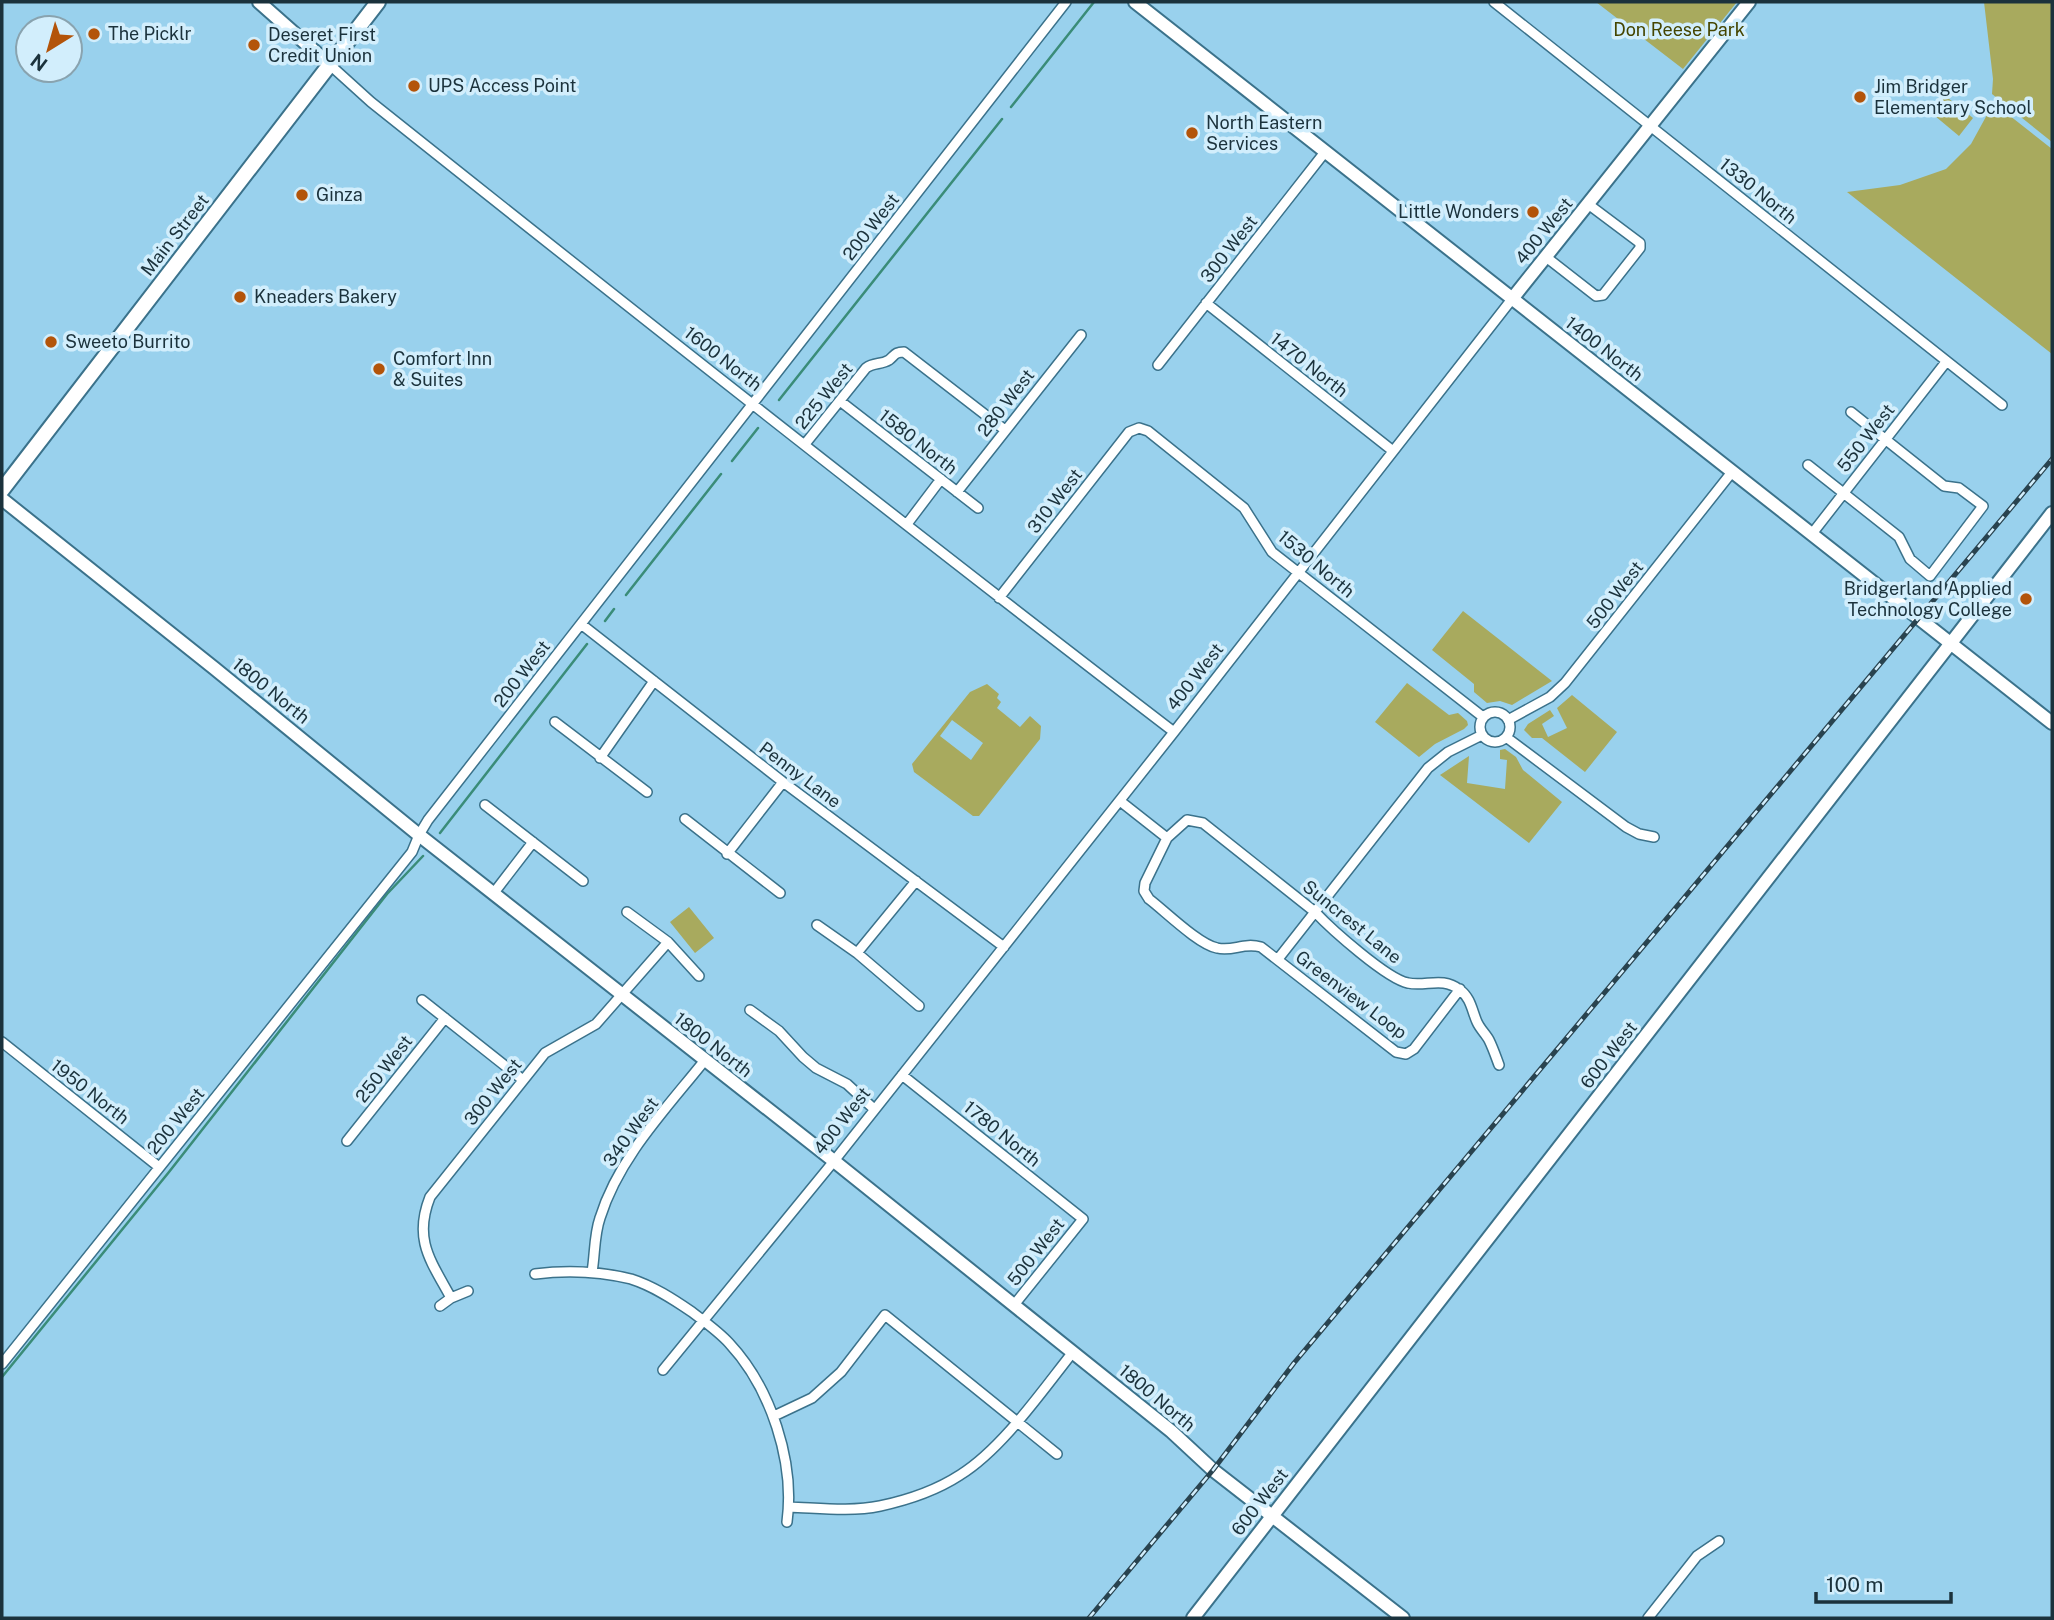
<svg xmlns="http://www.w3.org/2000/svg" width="2054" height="1620" viewBox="0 0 2054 1620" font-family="'Public Sans',sans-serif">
<rect width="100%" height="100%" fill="#99d1ed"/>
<path fill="#a8aa5e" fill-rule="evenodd" d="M1596,2H1737L1683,69Z
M1984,2H2052V142L1992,94L1993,79Z
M1943,94L1973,118L1959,136L1929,111Z
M1991,101L2052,149V354L1847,192L1900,185L1946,169L1971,144L1988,113Z
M1463,611L1552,681L1512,705L1500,701L1487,703L1474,692V684L1432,650Z
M1407,683L1449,715L1458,713L1467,721L1468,725L1464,729L1435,744L1419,757L1375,722Z
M987,684L999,694L997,698L1001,702L997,708L1020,727L1030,716L1041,726L1040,739L979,816H973L914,772L912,764L970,692ZM952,720L983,743L971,760L940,736Z
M1572,695L1617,732L1585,772L1542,738H1532L1524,730L1528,724L1550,710L1554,716L1542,724L1548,737L1567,728L1557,708Z
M1505,749L1516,757L1523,770L1562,802L1529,843L1440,775L1469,756L1467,783L1505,789L1507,760L1500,759V750Z
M689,907L714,938L695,953L670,922Z"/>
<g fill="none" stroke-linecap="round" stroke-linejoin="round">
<path stroke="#3a8c78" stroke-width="2.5" d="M1011,107L1094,2
M779,400L1002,119
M732,461L758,428
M626,595L721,474
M605,621L614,609
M440,833L587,644
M2,1377L169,1172L387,894L423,856"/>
<defs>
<path id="street" d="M1494,2L2002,405
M329,64L371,102C637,314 904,525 1174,732
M1546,257L1596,296L1603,295L1640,248V243L1588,204
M1206,303L1393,451
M1158,365L1325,152
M840,401L978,508
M805,444L866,368C874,362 881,365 889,360C895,355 895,352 904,352L1005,430
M1808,465L1899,537L1910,559L1930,576L1983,506L1959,488L1944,486L1851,412
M957,492L1081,335
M907,524L941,479
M1811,535L1946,362
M999,598L1129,432L1139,428L1148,431L1244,508L1272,552L1483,717
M581,624L783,782L1004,947
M1480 727a15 15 0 1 1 30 0a15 15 0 1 1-30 0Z
M1508,720L1550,697L1565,683L1732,472
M555,722L647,792
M1506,737L1626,827L1639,834L1654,837
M600,758L654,681
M1120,801L1167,838
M485,805L583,881
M685,819L780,893
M727,854L783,782
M493,894L533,842
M627,912L668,942L699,976
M817,925L857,953L919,1006
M857,953L916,881
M1278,959L1428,768L1448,752L1482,735
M1460,989L1414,1049L1406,1054L1396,1052L1261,947C1243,942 1233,952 1217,948C1198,944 1165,911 1149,899L1144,891L1145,883L1167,838L1187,820L1203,823L1315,912C1331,929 1387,979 1408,983C1426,987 1442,976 1460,990C1471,998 1472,1011 1477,1022C1480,1029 1486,1034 1489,1040C1493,1048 1496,1057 1499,1065
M422,1000L523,1080
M750,1010L779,1031L803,1057L816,1068L847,1084L874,1109
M2,1042L159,1167
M902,1075L1083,1219L1014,1305
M347,1141L445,1018
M592,1272C595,1255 594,1235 600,1218C619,1157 666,1109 705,1060
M535,1274C567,1270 598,1271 631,1279C653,1286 673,1299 692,1312C705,1322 719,1332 729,1343C771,1388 795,1462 787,1522
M451,1298C431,1261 413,1240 430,1197L545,1053L596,1024L668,942
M440,1306L451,1298L468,1291
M2,1364L412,852L419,835L428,820L1066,2
M663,1370L834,1161L1174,732L1512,299
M774,1416L812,1398L841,1372L885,1315L1057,1454
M789,1507C819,1508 851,1512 880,1506C908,1500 937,1490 960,1475C1002,1449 1042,1391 1073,1352
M1648,1618L1697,1556L1719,1541"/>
<path id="secondary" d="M259,2L329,64
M1135,2L2052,723
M1512,299L1749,2
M2,499L214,668L419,835L834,1161L1171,1431L1213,1470L1403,1618
M1193,1618L2052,513"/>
<path id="primary" d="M2,490L378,2"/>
</defs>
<use href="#street" stroke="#3b728b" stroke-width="12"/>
<use href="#secondary" stroke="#3b728b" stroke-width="16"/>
<use href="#primary" stroke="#3b728b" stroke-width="18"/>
<use href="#street" stroke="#fff" stroke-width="9"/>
<use href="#secondary" stroke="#fff" stroke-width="12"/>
<use href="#primary" stroke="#fff" stroke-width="14"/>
<defs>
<path id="rail" d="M1089,1618L1213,1470L1294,1363L2052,459"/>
</defs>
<use href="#rail" stroke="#29434f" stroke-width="5"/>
<use href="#rail" stroke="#d2eefc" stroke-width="2.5" stroke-dasharray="8" stroke-linecap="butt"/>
</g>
<g fill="#b3540a" stroke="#d2eefc" stroke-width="2.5">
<circle cx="94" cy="34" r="7"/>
<circle cx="254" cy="45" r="7"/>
<circle cx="414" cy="86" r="7"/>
<circle cx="1860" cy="97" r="7"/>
<circle cx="1192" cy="133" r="7"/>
<circle cx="302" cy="195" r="7"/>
<circle cx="1533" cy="212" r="7"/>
<circle cx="240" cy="297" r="7"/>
<circle cx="51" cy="342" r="7"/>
<circle cx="379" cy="369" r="7"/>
<circle cx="2026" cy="599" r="7"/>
</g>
<g text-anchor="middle" stroke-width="7" stroke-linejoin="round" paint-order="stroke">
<g font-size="18" fill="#454500" stroke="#d2eefc">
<text x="1679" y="36">Don Reese Park</text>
</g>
<g font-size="18" fill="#1b323c" stroke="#d2eefc" text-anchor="start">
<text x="108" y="40">The Picklr</text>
<text x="268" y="41">Deseret First<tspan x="268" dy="21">Credit Union</tspan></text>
<text x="428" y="92">UPS Access Point</text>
<text x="1874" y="93">Jim Bridger<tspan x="1874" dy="21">Elementary School</tspan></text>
<text x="1206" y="129">North Eastern<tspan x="1206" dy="21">Services</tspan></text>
<text x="316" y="201">Ginza</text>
<text x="1519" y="218" text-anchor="end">Little Wonders</text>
<text x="254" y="303">Kneaders Bakery</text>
<text x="65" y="348">Sweeto Burrito</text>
<text x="393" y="365">Comfort Inn<tspan x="393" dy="21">&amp; Suites</tspan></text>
<text x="2012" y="595" text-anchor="end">Bridgerland Applied<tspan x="2012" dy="21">Technology College</tspan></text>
</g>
<g font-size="18" fill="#1b323c" stroke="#d2eefc">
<text transform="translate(1758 191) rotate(39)" y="6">1330 North</text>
<text transform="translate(871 227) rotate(-52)" y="6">200 West</text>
<text transform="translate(1544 231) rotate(-51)" y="6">400 West</text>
<text transform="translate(175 235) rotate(-52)" y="6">Main Street</text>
<text transform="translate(1229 249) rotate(-52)" y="6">300 West</text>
<text transform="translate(1604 349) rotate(38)" y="6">1400 North</text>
<text transform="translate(723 359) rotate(38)" y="6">1600 North</text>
<text transform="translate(1309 365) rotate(38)" y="6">1470 North</text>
<text transform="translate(824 396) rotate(-51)" y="6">225 West</text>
<text transform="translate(1006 403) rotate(-52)" y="6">280 West</text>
<text transform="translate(1866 438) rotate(-52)" y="6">550 West</text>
<text transform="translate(918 442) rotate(38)" y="6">1580 North</text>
<text transform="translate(1055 501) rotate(-52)" y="6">310 West</text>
<text transform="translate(1316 564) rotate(40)" y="6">1530 North</text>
<text transform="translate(1615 595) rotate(-52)" y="6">500 West</text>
<text transform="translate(522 674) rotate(-52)" y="6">200 West</text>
<text transform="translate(1195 677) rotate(-52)" y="6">400 West</text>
<text transform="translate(271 691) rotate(39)" y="6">1800 North</text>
<text transform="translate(800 775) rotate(37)" y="6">Penny Lane</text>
<text transform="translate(1352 922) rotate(39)" y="6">Suncrest Lane</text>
<text transform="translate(1351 995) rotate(37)" y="6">Greenview Loop</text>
<text transform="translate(713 1045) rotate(38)" y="6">1800 North</text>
<text transform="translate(1609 1055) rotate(-52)" y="6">600 West</text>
<text transform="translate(384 1069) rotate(-52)" y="6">250 West</text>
<text transform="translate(90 1092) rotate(38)" y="6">1950 North</text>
<text transform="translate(493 1092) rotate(-51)" y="6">300 West</text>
<text transform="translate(176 1121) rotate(-51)" y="6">200 West</text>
<text transform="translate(842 1121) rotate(-52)" y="6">400 West</text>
<text transform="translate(631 1132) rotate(-54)" y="6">340 West</text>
<text transform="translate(1002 1134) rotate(39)" y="6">1780 North</text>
<text transform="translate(1036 1252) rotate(-52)" y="6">500 West</text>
<text transform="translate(1157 1398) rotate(40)" y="6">1800 North</text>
<text transform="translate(1260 1502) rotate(-52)" y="6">600 West</text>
</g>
</g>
<rect width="2054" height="1620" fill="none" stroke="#1b323c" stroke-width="7"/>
<g transform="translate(49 49) rotate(217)"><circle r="33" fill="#d2eefc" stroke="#89a3af" stroke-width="2"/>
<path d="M0-5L12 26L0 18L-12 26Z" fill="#b3540a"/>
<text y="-10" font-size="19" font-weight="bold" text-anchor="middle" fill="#1b323c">N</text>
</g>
<path d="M1816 1592v10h135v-10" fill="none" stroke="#1b323c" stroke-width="3.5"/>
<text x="1826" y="1592" font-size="21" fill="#1b323c" stroke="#d2eefc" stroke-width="5" paint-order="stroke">100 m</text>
</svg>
